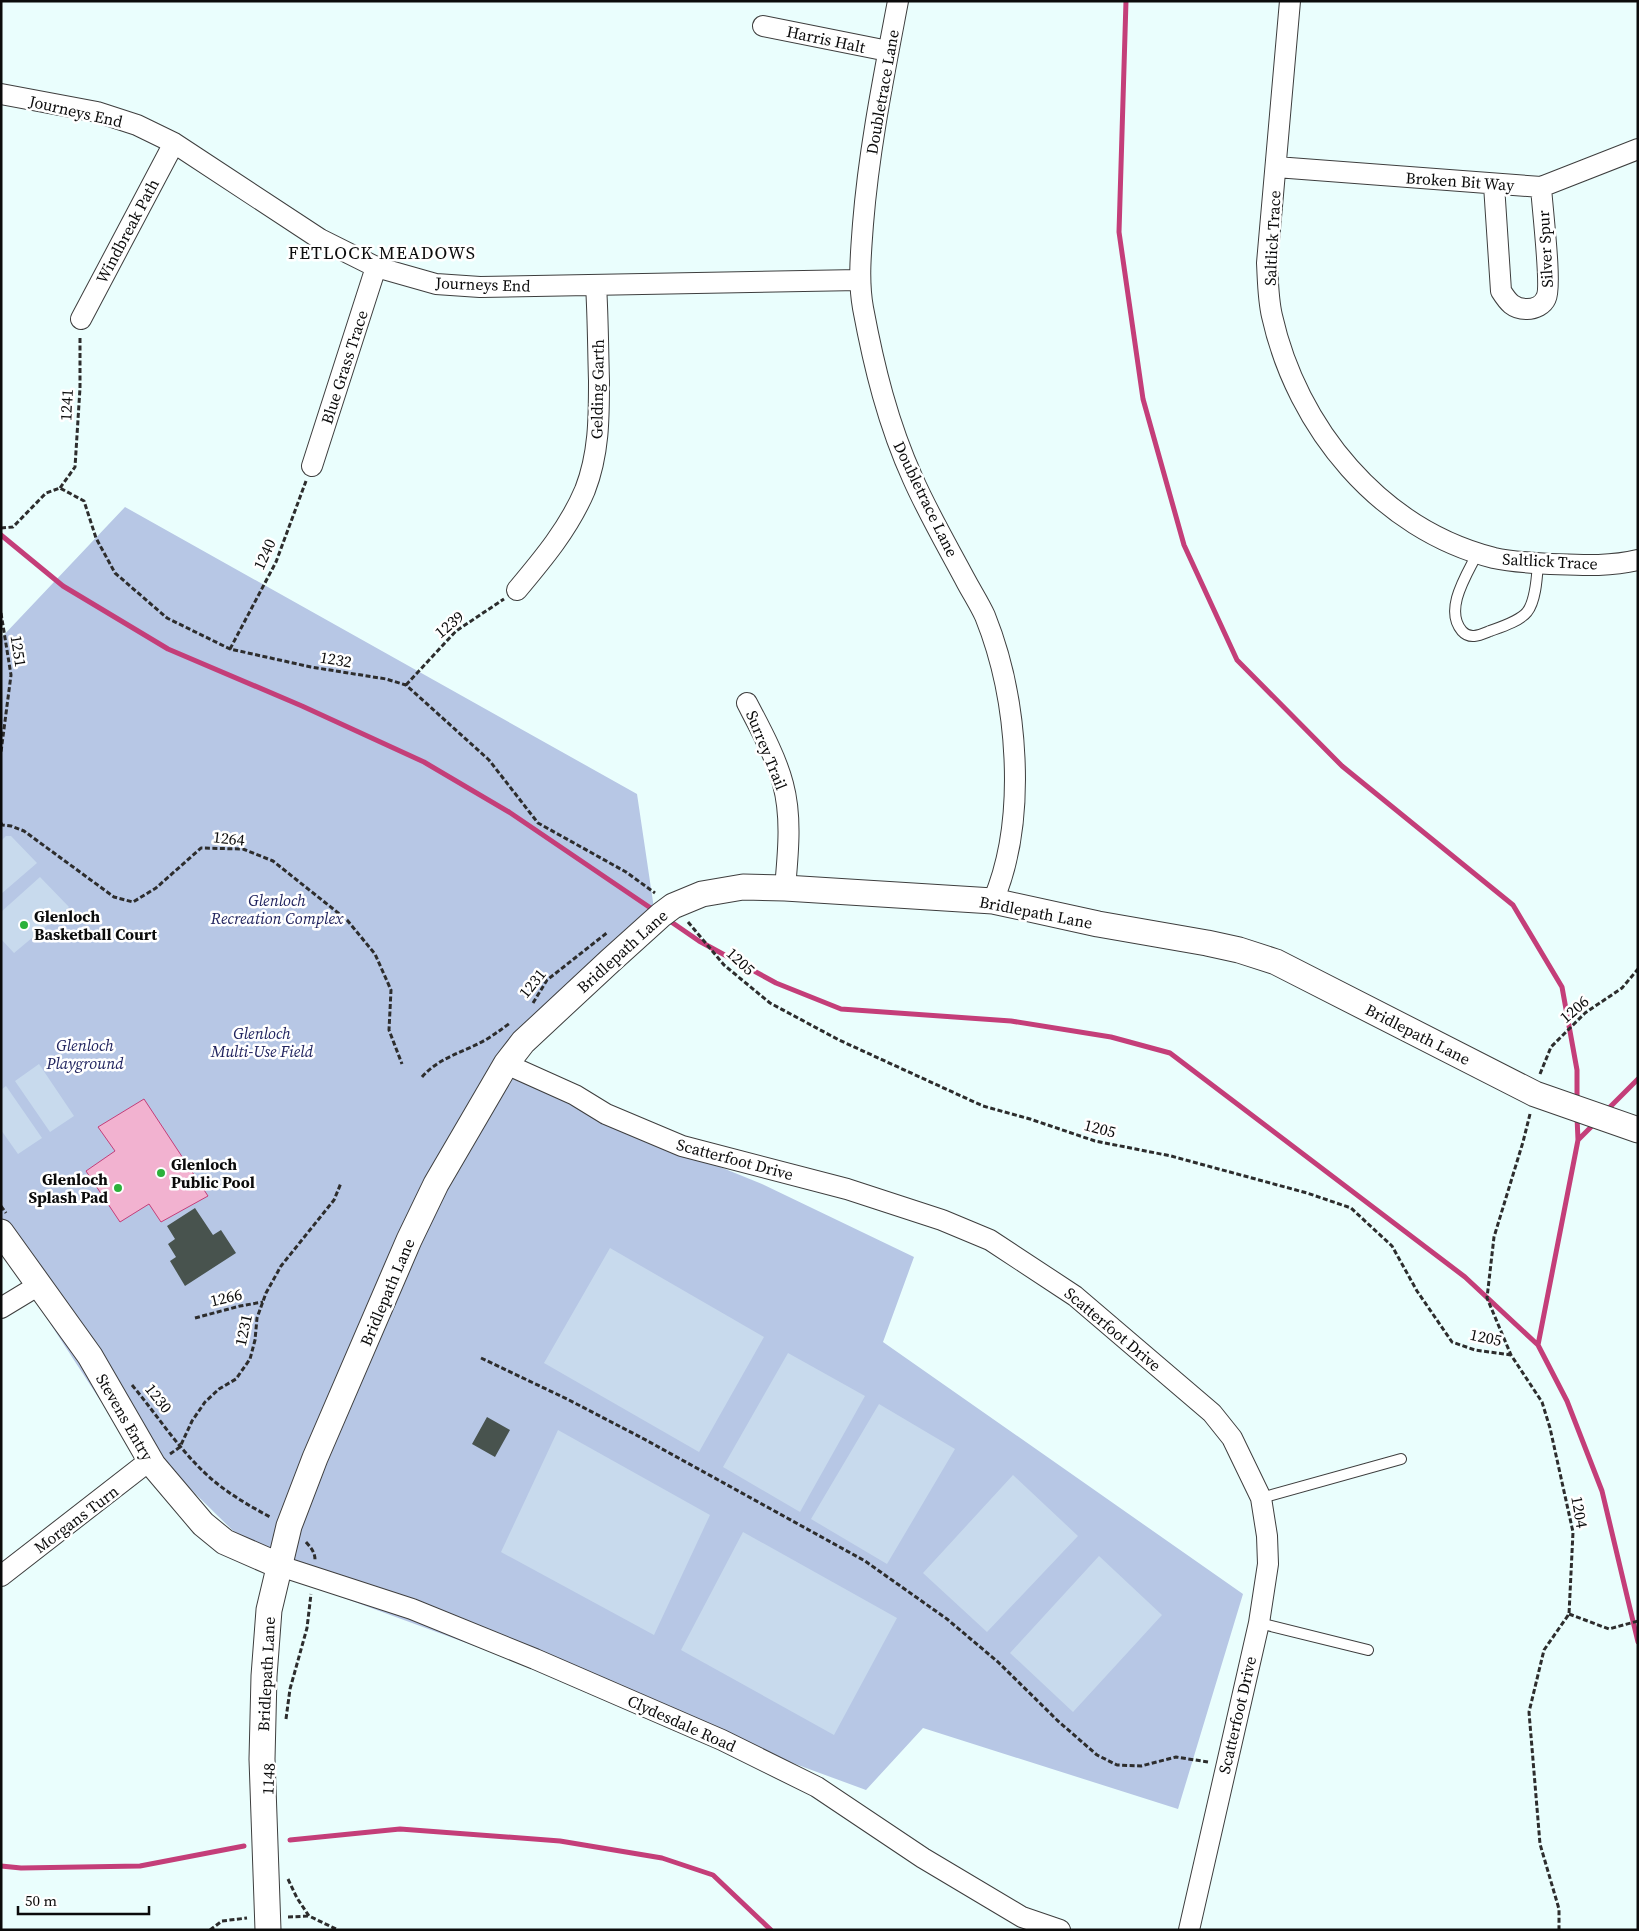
<svg xmlns="http://www.w3.org/2000/svg" width="1639" height="1931" viewBox="0 0 1639 1931" font-family="'Source Serif 4',serif">
<rect width="100%" height="100%" fill="#eafefd"/>
<path fill="#b7c7e5" d="M125,507L637,794L656,922L504,1070L612,1123L762,1184L914,1257L883,1342L1243,1594L1178,1809L923,1728L866,1790L276,1573L100,1400L1,1248V638Z"/>
<path fill="#c8daed" d="M6,836H11L37,863L1,894V841Z
M40,877L69,907L14,953L1,939V912Z
M39,1064L74,1116L50,1132L15,1081Z
M6,1086L42,1138L18,1154L1,1130V1090Z
M610,1248L764,1337L699,1452L544,1363Z
M788,1353L865,1396L800,1512L723,1467Z
M879,1404L955,1449L887,1564L811,1519Z
M558,1430L710,1515L654,1635L501,1552Z
M1013,1475L1078,1536L987,1632L923,1573Z
M743,1532L897,1618L834,1735L681,1650Z
M1099,1556L1162,1615L1073,1712L1010,1653Z"/>
<path fill="#f2b2d0" stroke="#c43e79" d="M144,1099L208,1196L161,1222L149,1204L120,1222L86,1171L115,1151L98,1127Z"/>
<g fill="none" stroke-linecap="round" stroke-linejoin="round">
<path stroke="#c43e79" stroke-width="5" d="M1126,1L1119,232L1143,399L1184,545L1237,660L1342,766L1513,905L1562,987L1577,1070V1101
M1,535L63,586L168,649L302,706L424,762L509,812L655,911
M667,919L699,941L776,983L841,1009L1011,1021L1111,1037L1170,1053L1465,1277L1538,1345L1567,1401L1602,1491L1638,1642
M1606,1111L1638,1079
M1578,1140L1595,1123
M1538,1345L1578,1140L1577,1117
M290,1840L400,1829L560,1841L662,1858L713,1875L771,1930
M1,1866L21,1868L140,1866L244,1846"/>
</g>
<path fill="#48534e" d="M195,1208L213,1235L221,1230L236,1253L185,1286L170,1261L176,1257L168,1244L175,1239L167,1226Z
M487,1417L510,1430L495,1457L472,1444Z"/>
<g fill="none" stroke-linecap="round" stroke-linejoin="round">
<defs>
<path id="service" d="M1478,552C1468,573 1443,609 1462,631C1470,640 1480,635 1490,631C1501,627 1520,621 1527,612C1536,601 1537,576 1538,563
M1261,1498L1401,1459
M1259,1623L1368,1650"/>
<path id="minor" d="M898,1C884,75 869,149 863,224C861,252 858,280 863,308C874,367 888,424 913,479C929,515 949,549 967,583C973,594 980,605 985,616C1018,698 1028,819 993,901
M1290,1L1267,263C1268,281 1268,299 1272,316C1297,428 1380,529 1494,558C1512,562 1532,563 1551,564C1579,565 1610,567 1638,560
M763,26L888,51
M1,94L97,112L137,125L174,143L320,239L376,267L436,284L480,287L859,280
M1276,167L1541,187L1638,149
M1494,185L1501,291C1508,302 1513,309 1527,309C1535,309 1543,305 1546,298C1552,287 1542,205 1541,187
M81,319L174,143
M312,466L376,267
M517,590C543,559 569,528 585,490C599,454 599,418 599,381C598,349 598,317 596,285
M747,703C760,728 776,757 783,784C792,817 788,854 785,888
M506,1064L575,1095L606,1114L682,1146L847,1189L942,1220L990,1240L1075,1296L1212,1413L1232,1438L1261,1498L1267,1536L1268,1564L1259,1623L1189,1930
M1,1308L39,1285
M280,1566L412,1609L535,1659L722,1740L817,1787L923,1858L1022,1917L1060,1930
M1,1576L149,1461"/>
<path id="tertiary" d="M1,1232L90,1356L153,1465L203,1524L225,1542L280,1566
M268,1930L262,1759L264,1676L269,1610L289,1526L315,1458L409,1240L436,1184L506,1064L523,1042L610,961L661,915L673,906L702,894L743,887L785,888L993,901L1098,924L1207,943L1239,950L1276,962L1535,1094L1638,1130"/>
</defs>
<use href="#service" stroke="#3e3e3e" stroke-width="12"/>
<use href="#minor" stroke="#3e3e3e" stroke-width="22"/>
<use href="#tertiary" stroke="#3e3e3e" stroke-width="27"/>
<path stroke="#2d2d2d" stroke-width="3" stroke-dasharray="5 2.5" stroke-linecap="butt" d="M60,488L75,467L80,388V337
M1,528L13,527L46,493L60,488L84,501L96,538L115,573L167,618L230,649L311,667L386,679L406,685L489,760L538,823L626,872L655,893
M1,613L11,675L1,752
M230,649L276,562L306,481
M406,685L456,631L504,599
M1,823L2,825L11,826L24,831L114,897L133,902L156,888L201,848L243,849L273,861L347,920L375,954L391,990L389,1030L402,1064
M688,922L724,965L770,1003L839,1040L983,1106L1030,1119L1095,1141L1171,1156L1307,1193L1351,1208L1392,1246L1417,1291L1452,1342L1475,1350L1511,1355
M533,1003L547,980L608,932
M1540,1074L1551,1047L1585,1013L1622,988L1638,969
M422,1077C439,1057 465,1052 487,1039C495,1034 502,1029 510,1023
M1530,1114L1523,1142L1494,1237L1487,1298L1511,1355L1542,1402L1550,1428L1573,1532L1569,1614L1544,1650L1529,1712L1540,1844L1559,1909V1930
M1,1206L6,1213
M195,1318L240,1306L263,1302
M481,1358L567,1399L644,1439L865,1561L947,1619L998,1662L1058,1721L1097,1755L1117,1765L1141,1766L1176,1757L1208,1762
M132,1385C157,1415 178,1448 206,1474C225,1492 248,1505 270,1517
M170,1454L180,1447L192,1421L205,1402L219,1389L236,1379L250,1359L255,1340L257,1318L266,1293L281,1266L334,1200L341,1183
M306,1542C311,1548 315,1552 315,1560
M1569,1614L1609,1629L1638,1621
M286,1719L290,1689L307,1628L311,1594
M288,1879L297,1898L309,1916L338,1930
M288,1917L309,1916
M210,1930L222,1921L247,1918"/>
<use href="#service" stroke="#fff" stroke-width="10"/>
<use href="#minor" stroke="#fff" stroke-width="20"/>
<use href="#tertiary" stroke="#fff" stroke-width="25"/>
</g>
<g fill="#2cb13b" stroke="#fff" stroke-width="2">
<circle cx="24" cy="925" r="5"/>
<circle cx="161" cy="1173" r="5"/>
<circle cx="118" cy="1188" r="5"/>
</g>
<g text-anchor="middle" stroke-width="5" stroke-linejoin="round" paint-order="stroke">
<g font-size="16" fill="#0b0b0b" stroke="#fff">
<text transform="translate(826 39) rotate(12)" y="6">Harris Halt</text>
<text transform="translate(882 92) rotate(-80)" y="6">Doubletrace Lane</text>
<text transform="translate(76 111) rotate(13)" y="6">Journeys End</text>
<text transform="translate(1460 181) rotate(4)" y="6">Broken Bit Way</text>
<text transform="translate(127 231) rotate(-62)" y="6">Windbreak Path</text>
<text transform="translate(1272 238) rotate(-87)" y="6">Saltlick Trace</text>
<text transform="translate(1545 249) rotate(-93)" y="6">Silver Spur</text>
<text transform="translate(483 284) rotate(2)" y="6">Journeys End</text>
<text transform="translate(344 367) rotate(-72)" y="6">Blue Grass Trace</text>
<text transform="translate(597 389) rotate(-89)" y="6">Gelding Garth</text>
<text transform="translate(66 405) rotate(-87)" y="6">1241</text>
<text transform="translate(926 499) rotate(64)" y="6">Doubletrace Lane</text>
<text transform="translate(264 554) rotate(-66)" y="6">1240</text>
<text transform="translate(1550 561) rotate(3)" y="6">Saltlick Trace</text>
<text transform="translate(449 624) rotate(-40)" y="6">1239</text>
<text transform="translate(19 651) rotate(81)" y="6">1251</text>
<text transform="translate(336 659) rotate(10)" y="6">1232</text>
<text transform="translate(767 750) rotate(68)" y="6">Surrey Trail</text>
<text transform="translate(229 838) rotate(6)" y="6">1264</text>
<text transform="translate(1036 912) rotate(11)" y="6">Bridlepath Lane</text>
<text transform="translate(622 951) rotate(-42)" y="6">Bridlepath Lane</text>
<text transform="translate(741 961) rotate(43)" y="6">1205</text>
<text transform="translate(532 983) rotate(-51)" y="6">1231</text>
<text transform="translate(1574 1009) rotate(-41)" y="6">1206</text>
<text transform="translate(1418 1034) rotate(27)" y="6">Bridlepath Lane</text>
<text transform="translate(1100 1128) rotate(15)" y="6">1205</text>
<text transform="translate(735 1159) rotate(15)" y="6">Scatterfoot Drive</text>
<text transform="translate(387 1292) rotate(-67)" y="6">Bridlepath Lane</text>
<text transform="translate(226 1297) rotate(-13)" y="6">1266</text>
<text transform="translate(1113 1329) rotate(40)" y="6">Scatterfoot Drive</text>
<text transform="translate(243 1330) rotate(-78)" y="6">1231</text>
<text transform="translate(1486 1337) rotate(12)" y="6">1205</text>
<text transform="translate(159 1398) rotate(51)" y="6">1230</text>
<text transform="translate(125 1417) rotate(60)" y="6">Stevens Entry</text>
<text transform="translate(1580 1512) rotate(80)" y="6">1204</text>
<text transform="translate(76 1519) rotate(-37)" y="6">Morgans Turn</text>
<text transform="translate(266 1674) rotate(-87)" y="6">Bridlepath Lane</text>
<text transform="translate(1237 1715) rotate(-77)" y="6">Scatterfoot Drive</text>
<text transform="translate(682 1723) rotate(24)" y="6">Clydesdale Road</text>
<text transform="translate(268 1779) rotate(-87)" y="6">1148</text>
</g>
<g font-size="16" font-style="italic" fill="#20235e" stroke="#fff">
<text x="277" y="906">Glenloch<tspan x="277" dy="18">Recreation Complex</tspan></text>
<text x="262" y="1039">Glenloch<tspan x="262" dy="18">Multi-Use Field</tspan></text>
<text x="85" y="1051">Glenloch<tspan x="85" dy="18">Playground</tspan></text>
</g>
<g font-size="16" font-weight="bold" fill="#0b0b0b" stroke="#fff" text-anchor="start">
<text x="34" y="922">Glenloch<tspan x="34" dy="18">Basketball Court</tspan></text>
<text x="171" y="1170">Glenloch<tspan x="171" dy="18">Public Pool</tspan></text>
<text x="108" y="1185" text-anchor="end">Glenloch<tspan x="108" dy="18">Splash Pad</tspan></text>
</g>
<g font-size="18" letter-spacing="1" fill="#0b0b0b" stroke="#fff">
<text x="382" y="259">FETLOCK MEADOWS</text>
</g>
</g>
<rect width="1639" height="1931" fill="none" stroke="#0b0b0b" stroke-width="5"/>
<path d="M18 1906v8h131v-8" fill="none" stroke="#0b0b0b" stroke-width="2.5"/>
<text x="25" y="1906" font-size="15" fill="#0b0b0b" stroke="#ffffff" stroke-width="4" paint-order="stroke">50 m</text>
</svg>
